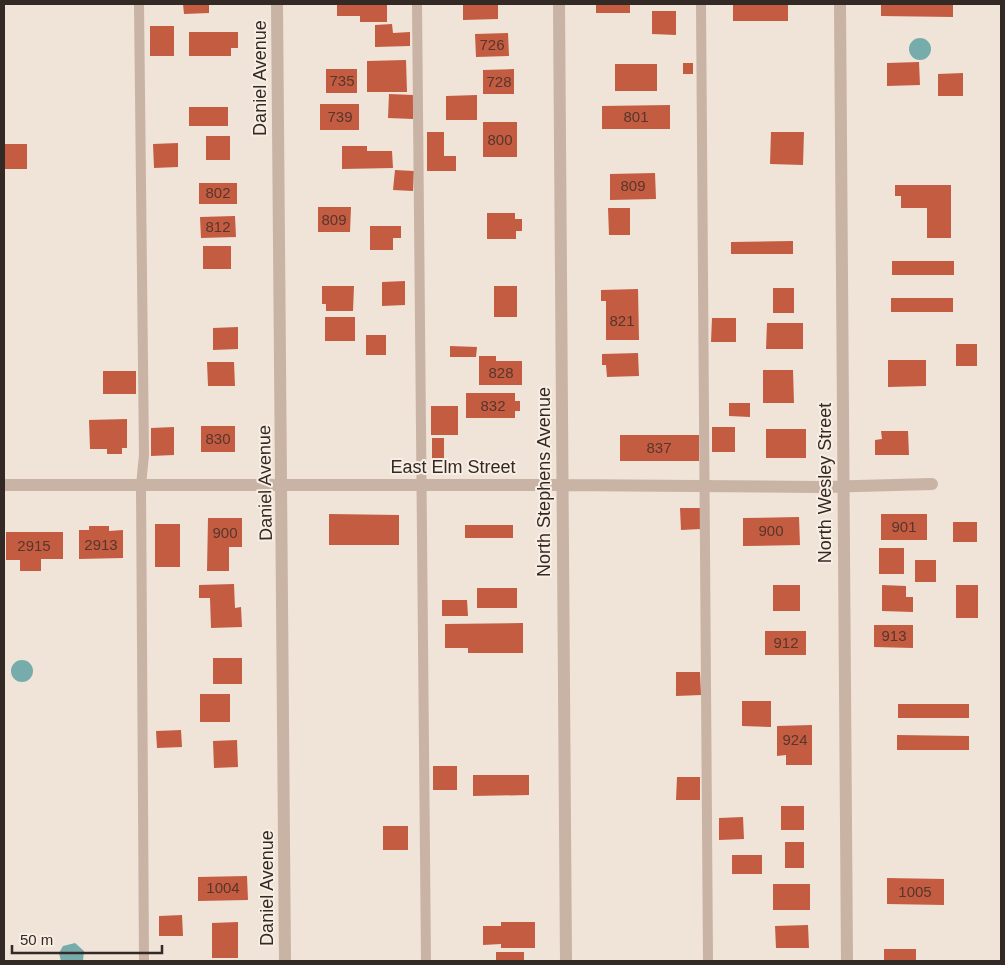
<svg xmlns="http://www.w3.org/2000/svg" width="1005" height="965" viewBox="0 0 1005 965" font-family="Helvetica,sans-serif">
<rect width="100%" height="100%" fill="#f0e3d7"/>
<path fill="#77acad" d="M909 49a11 11 0 1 1 22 0a11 11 0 1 1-22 0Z
M11 671a11 11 0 1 1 22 0a11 11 0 1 1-22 0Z
M75,943L84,951L83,961H61L59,953L63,946Z"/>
<path fill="#c45c41" d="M183,4H209V13L184,14Z
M337,4H387V22H360V16H337Z
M463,4H498V19L463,20Z
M596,4H630V13H596Z
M788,4V21H733V5Z
M881,4H953V17L881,16Z
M652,11H676V35L652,34Z
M392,24L393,33L410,32V46L375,47V25Z
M150,26H174V56H150Z
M189,32H238V48H231V56H189Z
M508,33L509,56L476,57L475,34Z
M406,60L407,92H367V61Z
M919,62L920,85L887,86V63Z
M683,63H693V74H683Z
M615,64H657V91H615Z
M326,69H357V93H326Z
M514,69V94H483V70Z
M963,73V96H938V74Z
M389,94L413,95V119L388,118Z
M477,95V120H446V96Z
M320,104H359V130H320Z
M670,105V129H602V106Z
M189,107H228V126H189Z
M483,122H517V157H483Z
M427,132H444V156H456V171H427Z
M771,132H804L803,165L770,164Z
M206,136H230V160H206Z
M178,143V167L154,168L153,144Z
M4,144H27V169H4Z
M342,146H367V151H392L393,168L342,169Z
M395,170L414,171L413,191L393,190Z
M655,173L656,199L610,200V174Z
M199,183H237V204H199Z
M895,185H951V238H927V208H901V196H895Z
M318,207H351L350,232H318Z
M608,208H630V235H609Z
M487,213H515V219H522V231H516V239H487Z
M235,216L236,237L201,238L200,217Z
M370,226H401V238H393V250H370Z
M793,241V254H731V242Z
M203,246H231V269H203Z
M892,261H954V275H892Z
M405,281V305L382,306V282Z
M322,286H354L353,311H326V304H322Z
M494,286H517V317H494Z
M773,288H794V313H773Z
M638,289L639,340H606V301H601V290Z
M891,298H953V312H891Z
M325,317H355V341H325Z
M712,318H736V342H711Z
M767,323H803V349H766Z
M238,327V349L213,350V328Z
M366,335H386V355H366Z
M956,344H977V366H956Z
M450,346L477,347L476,357H450Z
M638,353L639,376L607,377L606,365H602V354Z
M479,356H496V361H522V385H479Z
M888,360H926V386L888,387Z
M207,362H234L235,386H208Z
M763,370H793L794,403H763Z
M103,371H136V394H103Z
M466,393H515V401H520V411H515V418H466Z
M729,403H750V417L729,416Z
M431,406H458V435H431Z
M127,419V448H122V454H107V449H90L89,420Z
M201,426H235V452H201Z
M174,427V455L151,456V428Z
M712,427H735V452H712Z
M766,429H806V458H766Z
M881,431H908L909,455H875V440L882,439Z
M620,435H699V461H620Z
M432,438H444V460H432Z
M680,508H701V529L681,530Z
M329,514L399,515V545H329Z
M881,514H927V540H881Z
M799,517L800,545L743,546V518Z
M208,518H242V547H229V571H207Z
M953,522H977V542H953Z
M155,524H180V567H155Z
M465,525H513V538H465Z
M89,526H109V531L123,530V558L79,559V530H89Z
M6,532H63V559H41V571H20V560H6Z
M879,548H904V574H879Z
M915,560H936V582H915Z
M234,584L235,608L241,607L242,627L211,628L210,598H199V585Z
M773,585H800V611H773Z
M882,585L906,586V597H913V612L882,611Z
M956,585H978V618H956Z
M477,588H517V608H477Z
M442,600H467L468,616H442Z
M523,623V653H468V648H445V624Z
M874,625H913V648L874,647Z
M765,631H806V655H765Z
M213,658H242V684H213Z
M676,672H700L701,695L676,696Z
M200,694H230V722H200Z
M742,701H771V727L742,726Z
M898,704H969V718H898Z
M812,725V765H786V755L777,756V726Z
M181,730L182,747L157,748L156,731Z
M897,735L969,736V750H897Z
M237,740L238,767L214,768L213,741Z
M433,766H457V790H433Z
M473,775H529V795L473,796Z
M677,777H700V800H676Z
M781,806H804V830H781Z
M743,817L744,839L719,840V818Z
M383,826H408V850H383Z
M785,842H804V868H785Z
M732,855H762V874H732Z
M247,876L248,900L198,901V877Z
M887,878L944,879V905L887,904Z
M773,884H810V910H773Z
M182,915L183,936H159V916Z
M238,922V958H212V923Z
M501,922H535V948H501V944L483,945V926H501Z
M808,925L809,948H776L775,926Z
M884,949H916V961H884Z
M496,952H524V961H496Z"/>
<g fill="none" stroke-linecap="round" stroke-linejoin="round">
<path stroke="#c8b3a4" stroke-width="10" d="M139,4L144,455L141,485L144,961
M417,4L426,961
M701,4L708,961"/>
<path stroke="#c8b3a4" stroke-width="12" d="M277,4L285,961
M559,4L566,961
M840,4L847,961
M4,485H563L820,487L932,484"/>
</g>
<g text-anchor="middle" stroke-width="4" stroke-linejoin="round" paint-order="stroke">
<g font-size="15" fill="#57362c">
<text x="492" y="50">726</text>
<text x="342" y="86">735</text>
<text x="499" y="87">728</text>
<text x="340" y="122">739</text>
<text x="636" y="122">801</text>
<text x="500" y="145">800</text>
<text x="633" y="191">809</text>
<text x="218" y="198">802</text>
<text x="334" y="225">809</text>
<text x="218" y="232">812</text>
<text x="622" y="326">821</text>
<text x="501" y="378">828</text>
<text x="493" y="411">832</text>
<text x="218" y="444">830</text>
<text x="659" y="453">837</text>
<text x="904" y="532">901</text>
<text x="771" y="536">900</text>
<text x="225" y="538">900</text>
<text x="101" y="550">2913</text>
<text x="34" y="551">2915</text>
<text x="894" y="641">913</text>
<text x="786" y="648">912</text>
<text x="795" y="745">924</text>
<text x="223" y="893">1004</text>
<text x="915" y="897">1005</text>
</g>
<g font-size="18" fill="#332925" stroke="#f8eee3">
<text transform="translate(260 78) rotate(-90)" y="6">Daniel Avenue</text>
<text x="453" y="473">East Elm Street</text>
<text transform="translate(544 482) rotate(-90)" y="6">North Stephens Avenue</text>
<text transform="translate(265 483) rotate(-91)" y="6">Daniel Avenue</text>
<text transform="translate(825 483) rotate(-90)" y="6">North Wesley Street</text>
<text transform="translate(267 888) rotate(-90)" y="6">Daniel Avenue</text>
</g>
</g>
<rect width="1005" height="965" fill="none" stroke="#332925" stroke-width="10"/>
<path d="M12 945v8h150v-8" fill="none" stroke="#332925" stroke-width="2.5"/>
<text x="20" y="945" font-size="15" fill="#332925" stroke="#f8eee3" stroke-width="4" paint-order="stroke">50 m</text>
</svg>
